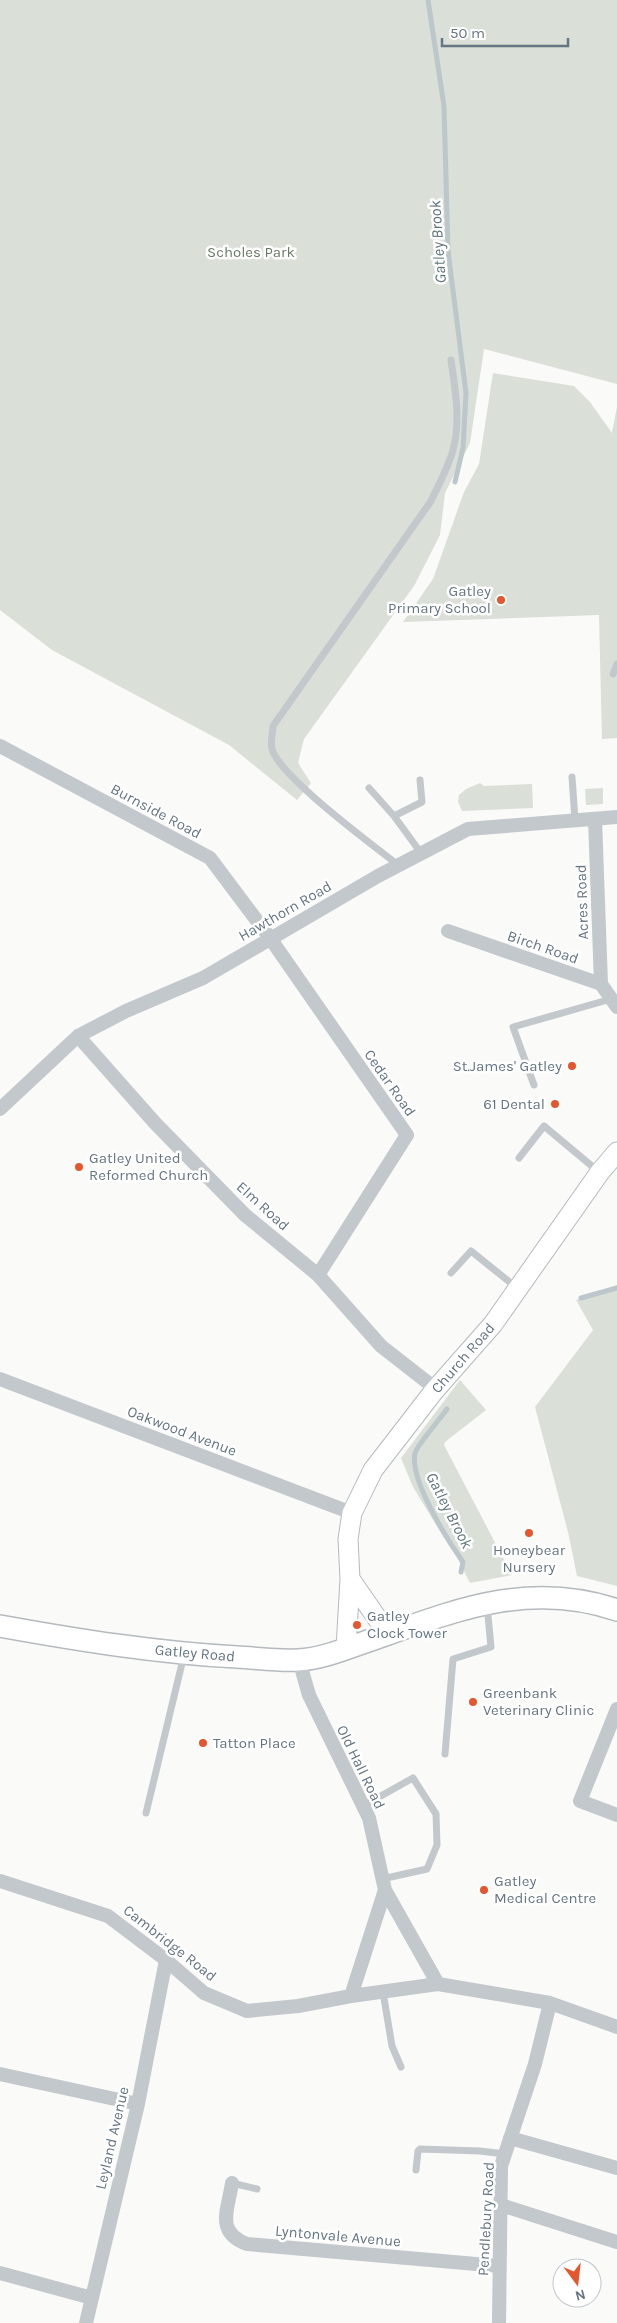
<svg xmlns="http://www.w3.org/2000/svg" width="617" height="2323" viewBox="0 0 617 2323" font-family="Karla,sans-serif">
<rect width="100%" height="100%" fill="#fafaf8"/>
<path fill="#dadfd7" d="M0,0H617V384L484,349L470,443L445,493L440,535L414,586L304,739L298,763L311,783L297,800L229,745L52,650L0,610Z
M493,373L574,386L590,402L612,433L617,407V738L602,739L599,615L403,622L433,579L464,492L479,464Z
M480,783L484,786L532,784L533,808L462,811L458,802L459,795L466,789Z
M603,788V804L586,805L585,789Z
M617,1285V1586L577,1576L568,1532L535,1407L593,1330L576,1300Z
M460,1380L486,1410L445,1442L444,1445L512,1575L470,1583L447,1538H444L413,1487L401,1458Z"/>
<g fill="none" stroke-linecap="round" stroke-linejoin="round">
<path stroke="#bbc7cb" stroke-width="5" d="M428,0L444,106L448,251L466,393L463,448L455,482
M581,1298L617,1288
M447,1409C441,1418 417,1445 415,1453C409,1479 448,1541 463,1562L461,1572"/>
<defs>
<path id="secondary" d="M350,1579L388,1634
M346,1648L350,1579L348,1539L352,1513L373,1470L434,1391L493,1324L600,1172L617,1152"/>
<path id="primary" d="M0,1626C78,1640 158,1653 237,1657C257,1658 277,1661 298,1660C323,1659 350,1647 374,1639C456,1610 530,1580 617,1610"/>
</defs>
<use href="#secondary" stroke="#b3babf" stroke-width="21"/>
<use href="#primary" stroke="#b5babe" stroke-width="24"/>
<path stroke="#c3c8cc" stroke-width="7" d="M613,674L617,664
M572,777L575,820
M369,788L394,816L421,853
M394,816L422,802L420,780
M398,865C372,844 280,777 272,749C270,742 273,732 273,726L431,501C439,484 448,468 453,450C461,422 455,388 451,360
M534,1085L513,1027L611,999
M519,1158L544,1126L599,1172
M451,1273L471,1251L517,1288
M445,1754L453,1659L491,1647L487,1605
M363,1806L413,1778L436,1814L437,1845L427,1869L382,1879
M146,1813L184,1655
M383,1992L392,2046L401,2067
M416,2170L418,2151L420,2149L480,2151L505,2154
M232,2183L257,2189"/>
<path stroke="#c3c8cc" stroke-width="14" d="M0,746L210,858L270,938L407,1135L318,1275
M595,819L601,984
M448,931L601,984L617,1007
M78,1036L155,1123L245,1215L318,1275L381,1346L436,1389
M0,1109L78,1036L126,1011L203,978L378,876L468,829L617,817
M0,1379L352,1513
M299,1660L309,1695L369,1818L385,1890L438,1984
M617,1709L580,1801L617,1815
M0,1881L108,1916L166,1960L204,1993L247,2011L298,2006L351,1996L438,1984L550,2003L617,2027
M351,1996L385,1890
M0,2074L138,2104
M510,2138L617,2168
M232,2183C228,2210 215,2232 247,2244L499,2266
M501,2205L617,2242
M0,2273L92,2298
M86,2323L138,2104L166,1960
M499,2323L501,2166L535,2064L550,2003"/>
<use href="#secondary" stroke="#fff" stroke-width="19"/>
<use href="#primary" stroke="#fff" stroke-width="21"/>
</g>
<g fill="#e4572e" stroke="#fff" stroke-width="2">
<circle cx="501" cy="600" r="5"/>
<circle cx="572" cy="1066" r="5"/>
<circle cx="555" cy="1104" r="5"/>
<circle cx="79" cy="1167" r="5"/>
<circle cx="529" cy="1533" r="5"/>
<circle cx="357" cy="1625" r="5"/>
<circle cx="473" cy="1702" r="5"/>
<circle cx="203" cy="1743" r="5"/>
<circle cx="484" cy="1890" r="5"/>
</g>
<g text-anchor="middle" stroke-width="5" stroke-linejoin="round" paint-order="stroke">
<g font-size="15" fill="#687a64" stroke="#fff">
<text x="251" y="257">Scholes Park</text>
</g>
<g font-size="15" fill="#657683" stroke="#fff" text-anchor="start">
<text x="491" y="596" text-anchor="end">Gatley<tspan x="491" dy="17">Primary School</tspan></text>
<text x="562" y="1071" text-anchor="end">St.James' Gatley</text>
<text x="545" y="1109" text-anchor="end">61 Dental</text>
<text x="89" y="1163">Gatley United<tspan x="89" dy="17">Reformed Church</tspan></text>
<text x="529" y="1555" text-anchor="middle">Honeybear<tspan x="529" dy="17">Nursery</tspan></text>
<text x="367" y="1621">Gatley<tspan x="367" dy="17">Clock Tower</tspan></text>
<text x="483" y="1698">Greenbank<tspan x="483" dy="17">Veterinary Clinic</tspan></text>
<text x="213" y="1748">Tatton Place</text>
<text x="494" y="1886">Gatley<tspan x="494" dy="17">Medical Centre</tspan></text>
</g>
<g font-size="15" fill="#657683" stroke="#fff">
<text transform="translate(156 811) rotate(28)" y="5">Burnside Road</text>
<text transform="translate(582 902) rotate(-92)" y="5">Acres Road</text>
<text transform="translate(285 911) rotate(-30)" y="5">Hawthorn Road</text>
<text transform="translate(543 947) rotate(19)" y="5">Birch Road</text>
<text transform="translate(390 1083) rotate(55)" y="5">Cedar Road</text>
<text transform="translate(263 1206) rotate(42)" y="5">Elm Road</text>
<text transform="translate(463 1358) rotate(-49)" y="5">Church Road</text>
<text transform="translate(182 1431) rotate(21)" y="5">Oakwood Avenue</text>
<text transform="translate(195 1653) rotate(5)" y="5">Gatley Road</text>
<text transform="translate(361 1767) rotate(64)" y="5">Old Hall Road</text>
<text transform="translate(170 1943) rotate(38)" y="5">Cambridge Road</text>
<text transform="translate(112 2138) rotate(-77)" y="5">Leyland Avenue</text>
<text transform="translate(486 2219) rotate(-87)" y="5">Pendlebury Road</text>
<text transform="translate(338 2236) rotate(5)" y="5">Lyntonvale Avenue</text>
</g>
<g font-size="16" font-style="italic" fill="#60757c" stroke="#fff">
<text transform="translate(437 242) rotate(-94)" y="6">Gatley Brook</text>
<text transform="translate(450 1510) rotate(63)" y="6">Gatley Brook</text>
</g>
</g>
<g transform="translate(577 2283) rotate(165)"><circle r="24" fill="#ffffff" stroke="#c1c8cd"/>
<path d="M0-4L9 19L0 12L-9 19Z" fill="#e4572e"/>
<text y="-8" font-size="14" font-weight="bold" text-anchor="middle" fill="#657683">N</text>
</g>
<path d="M442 38v8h126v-8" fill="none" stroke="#657683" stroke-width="2.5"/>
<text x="450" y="38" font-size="15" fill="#657683" stroke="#ffffff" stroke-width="4" paint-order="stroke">50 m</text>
</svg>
